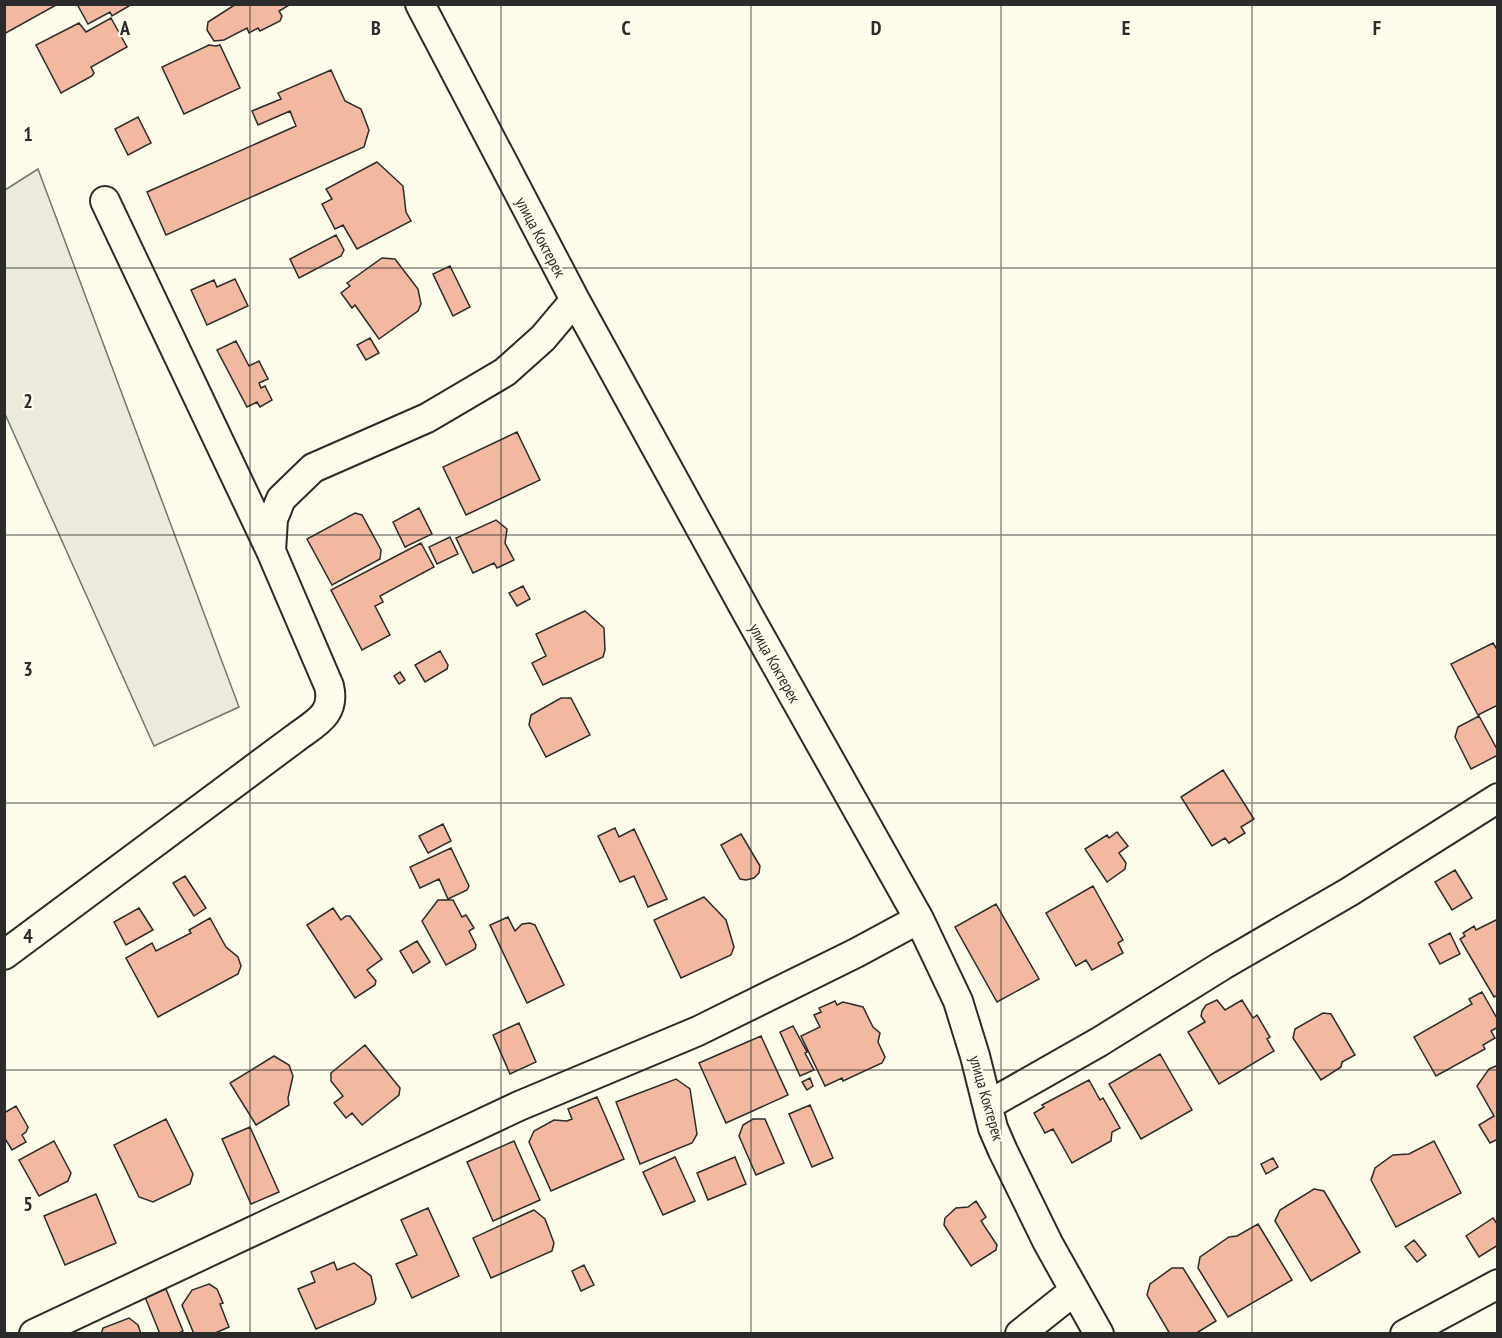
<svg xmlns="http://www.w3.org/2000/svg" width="1502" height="1338" viewBox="0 0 1502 1338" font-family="'PT Sans Narrow',sans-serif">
<rect width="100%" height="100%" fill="#fdfbea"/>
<path fill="#ecebdb" stroke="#74746e" stroke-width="1.5" d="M38,169L239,707L154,746L5,414V190Z"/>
<path fill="#f2b8a0" stroke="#2b2b2b" stroke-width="1.5" d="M4,4H58L4,34Z
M77,4H128L129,6L112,16L110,12L88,24Z
M236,4H291L279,11L282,16L280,21L260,31L258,28L249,33L247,28L224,40L214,41L207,30L208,22Z
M111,18L127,47L91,67L94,73L92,76L61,93L36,45L79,23L86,32Z
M209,45L216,46L220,45L240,88L184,114L162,67Z
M331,70L345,101L361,109L369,130L364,147L166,235L147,192L296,126L290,111L258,125L252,111L281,99L278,93Z
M138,117L151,143L128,155L115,129Z
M377,162L403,186L406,212L411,221L357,249L343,225L335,229L322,204L332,199L326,189Z
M336,235L344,250L341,256L299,278L290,259Z
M382,258L395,259L418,289L421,304L418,311L379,339L355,305L352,308L341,293L350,286L347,283Z
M450,266L470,307L453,316L433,274Z
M235,279L248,306L207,325L191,290L214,280L217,287Z
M370,338L379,353L366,360L357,345Z
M236,341L249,366L259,361L268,379L259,383L261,388L265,386L272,400L260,407L257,402L247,407L217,350Z
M517,432L540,480L466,515L443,467Z
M419,508L432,534L405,547L393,522Z
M355,513L362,515L381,550L380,559L332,585L307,539Z
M496,520L507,529L505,543L514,560L497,568L494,563L473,573L456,538Z
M450,537L458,554L437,564L429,547Z
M421,543L434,567L380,596L383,602L375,606L390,635L362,650L331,590Z
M523,586L530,599L517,606L509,593Z
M585,611L604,628L605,650L603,657L543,685L532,663L546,656L536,634Z
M1493,643L1498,651V705L1478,715L1451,664Z
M440,651L448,665L447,669L425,682L415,665Z
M400,672L405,680L399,684L394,676Z
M561,698H571L590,735L546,757L529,725L531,715Z
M1479,716L1498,751V755L1471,769L1455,737L1458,727Z
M1223,770L1254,819L1241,827L1245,833L1229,843L1225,838L1212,846L1181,797Z
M443,824L451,841L428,853L419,836Z
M615,828L619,837L634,829L667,899L648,907L634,876L620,882L598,836Z
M1117,832L1128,846L1119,853L1126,863L1125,869L1107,882L1085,849L1107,835L1109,838Z
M741,834L760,866L759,873L754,878L746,880L740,879L721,845Z
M451,848L469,886L467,890L448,899L439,879L420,888L410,867Z
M1455,870L1472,898L1452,910L1435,882Z
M185,876L206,908L194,916L173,883Z
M1093,886L1123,940L1118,943L1123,953L1092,970L1086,960L1076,966L1046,913Z
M704,897L726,920L734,947L731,955L681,978L654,920Z
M438,900H453L462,917L466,915L474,928L469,931L476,945L475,949L446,965L422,921Z
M996,904L1039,979L997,1002L955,927Z
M139,908L153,930L126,945L114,922Z
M333,908L341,920L346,916H350L382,959L367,970L376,981L375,985L355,998L307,925Z
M508,917L515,931L522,924L530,923L535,925L564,985L527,1003L490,925Z
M210,918L226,947L238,957L241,966L238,974L158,1017L126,958L152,943L156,951L191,933L189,930Z
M1498,919V995L1494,997L1460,939L1465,936L1463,933L1474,926L1476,930Z
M1450,933L1460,954L1440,964L1429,944Z
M417,941L430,962L413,973L400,951Z
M1482,992L1498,1020V1027L1491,1031L1495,1038L1483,1045L1485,1049L1436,1076L1414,1037L1472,1004L1469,999Z
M1217,1000L1225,1010L1242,1000L1253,1018L1257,1015L1270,1037L1267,1039L1274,1051L1219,1084L1188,1032L1205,1022L1201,1016L1202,1011L1206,1005Z
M835,1001L837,1005L843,1002L863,1007L873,1027L880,1033L878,1042L885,1057L882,1063L843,1081L842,1078L825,1086L801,1036L820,1027L814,1015L821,1012L819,1008Z
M1323,1013L1331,1014L1355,1055L1342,1062L1341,1067L1321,1080L1293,1038L1295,1029Z
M519,1023L536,1062L510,1074L493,1035Z
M793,1026L807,1052L805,1053L814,1070L800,1076L780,1032Z
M761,1036L788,1095L726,1123L699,1063Z
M365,1045L400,1088L399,1095L362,1125L352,1113L346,1118L334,1103L343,1096L331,1081V1073Z
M1160,1054L1192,1110L1141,1139L1109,1084Z
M274,1056L289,1065L293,1076L288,1098L289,1105L256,1125L230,1083Z
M1498,1065V1139L1490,1143L1479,1125L1494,1116L1477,1086L1489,1069Z
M810,1078L813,1086L807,1090L802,1082Z
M676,1079L690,1089L697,1134L692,1143L640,1164L616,1102Z
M1089,1080L1100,1100L1103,1098L1120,1128L1112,1132L1111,1141L1072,1163L1053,1129L1045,1133L1034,1113L1044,1107L1042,1105Z
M597,1097L624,1159L551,1191L529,1142L534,1131L554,1120L567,1121L572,1119L568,1109Z
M810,1105L833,1158L812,1167L789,1114Z
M16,1106L28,1127L26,1132L22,1135L26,1142L12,1150L4,1137V1113Z
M166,1119L193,1174L190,1184L153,1202L139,1197L114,1145Z
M753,1119H765L784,1163L756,1175L739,1136L743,1125Z
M250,1127L279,1192L251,1204L222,1139Z
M54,1141L71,1173L68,1181L39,1196L19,1160Z
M514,1141L540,1200L493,1221L467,1162Z
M1434,1141L1461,1193L1396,1227L1371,1180L1375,1168L1393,1155L1409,1154Z
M675,1157L695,1201L663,1215L643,1172Z
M735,1157L746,1184L708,1200L697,1173Z
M1273,1158L1278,1167L1266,1174L1261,1164Z
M1314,1189L1324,1191L1360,1252L1311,1281L1275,1221L1280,1210Z
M96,1194L116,1243L65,1265L44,1216Z
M976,1201L986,1217L981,1221L997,1245L996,1250L971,1266L944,1225L945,1218L956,1208L968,1207Z
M428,1208L459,1276L412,1298L396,1264L417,1255L401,1220Z
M534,1210L545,1219L554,1243L552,1251L491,1278L473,1238Z
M1493,1218L1498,1225V1245L1479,1257L1466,1236Z
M1258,1224L1292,1280L1228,1317L1198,1268L1200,1257L1229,1237L1237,1236Z
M1414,1240L1426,1255L1417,1262L1405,1247Z
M334,1262L337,1270L354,1263L371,1276L376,1299L374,1304L316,1329L298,1289L315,1282L311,1272Z
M584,1265L594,1285L581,1291L572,1271Z
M1172,1268H1183L1216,1321L1195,1334H1170L1147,1295L1150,1284Z
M209,1284L217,1289L223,1303L220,1304L229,1327L213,1334H194L182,1305L192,1290Z
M166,1289L183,1331L177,1334H160L145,1297Z
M129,1318L138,1325L141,1334H101L103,1328Z"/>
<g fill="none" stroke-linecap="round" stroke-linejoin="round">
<defs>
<path id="minor" d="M420,4L575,300L751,620L919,919L958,1001L975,1056L993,1128L1003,1151L1048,1243L1099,1334
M271,551L273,519L281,499L313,468L427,418L505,372L543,338L575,300
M4,955L294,739C315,723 336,715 329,686L271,551L105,201
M988,1105L1099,1042L1223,965L1349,892L1498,798
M34,1334L519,1106L698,1031L856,953L919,919
M1020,1334L1074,1291
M1405,1334L1498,1284"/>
</defs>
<use href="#minor" stroke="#2b2b2b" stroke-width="32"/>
<use href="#minor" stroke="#fdfbea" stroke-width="28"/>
</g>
<path fill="none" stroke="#2b2b2b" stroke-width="1.5" stroke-opacity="0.55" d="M250,4V1334M501,4V1334M751,4V1334M1001,4V1334M1252,4V1334M4,268H1498M4,535H1498M4,803H1498M4,1070H1498"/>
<g text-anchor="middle" stroke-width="4.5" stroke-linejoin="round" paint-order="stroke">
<g font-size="16" fill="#2b2b2b" stroke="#fdfbea">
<text transform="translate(541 237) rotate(62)" y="6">улица Коктерек</text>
<text transform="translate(775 663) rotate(61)" y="6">улица Коктерек</text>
<text transform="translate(987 1098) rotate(74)" y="6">улица Коктерек</text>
</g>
</g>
<g font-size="20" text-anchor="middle" font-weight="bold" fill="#2b2b2b" stroke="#fdfbea" stroke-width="4.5" stroke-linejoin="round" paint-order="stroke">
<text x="125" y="35">A</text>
<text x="376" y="35">B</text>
<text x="626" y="35">C</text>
<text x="876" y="35">D</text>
<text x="1126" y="35">E</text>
<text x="1377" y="35">F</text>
<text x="28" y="141">1</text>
<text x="28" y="408">2</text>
<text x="28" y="676">3</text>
<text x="28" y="943">4</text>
<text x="28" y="1211">5</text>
</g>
<rect width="1502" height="1338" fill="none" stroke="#2b2b2b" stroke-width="12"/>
</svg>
